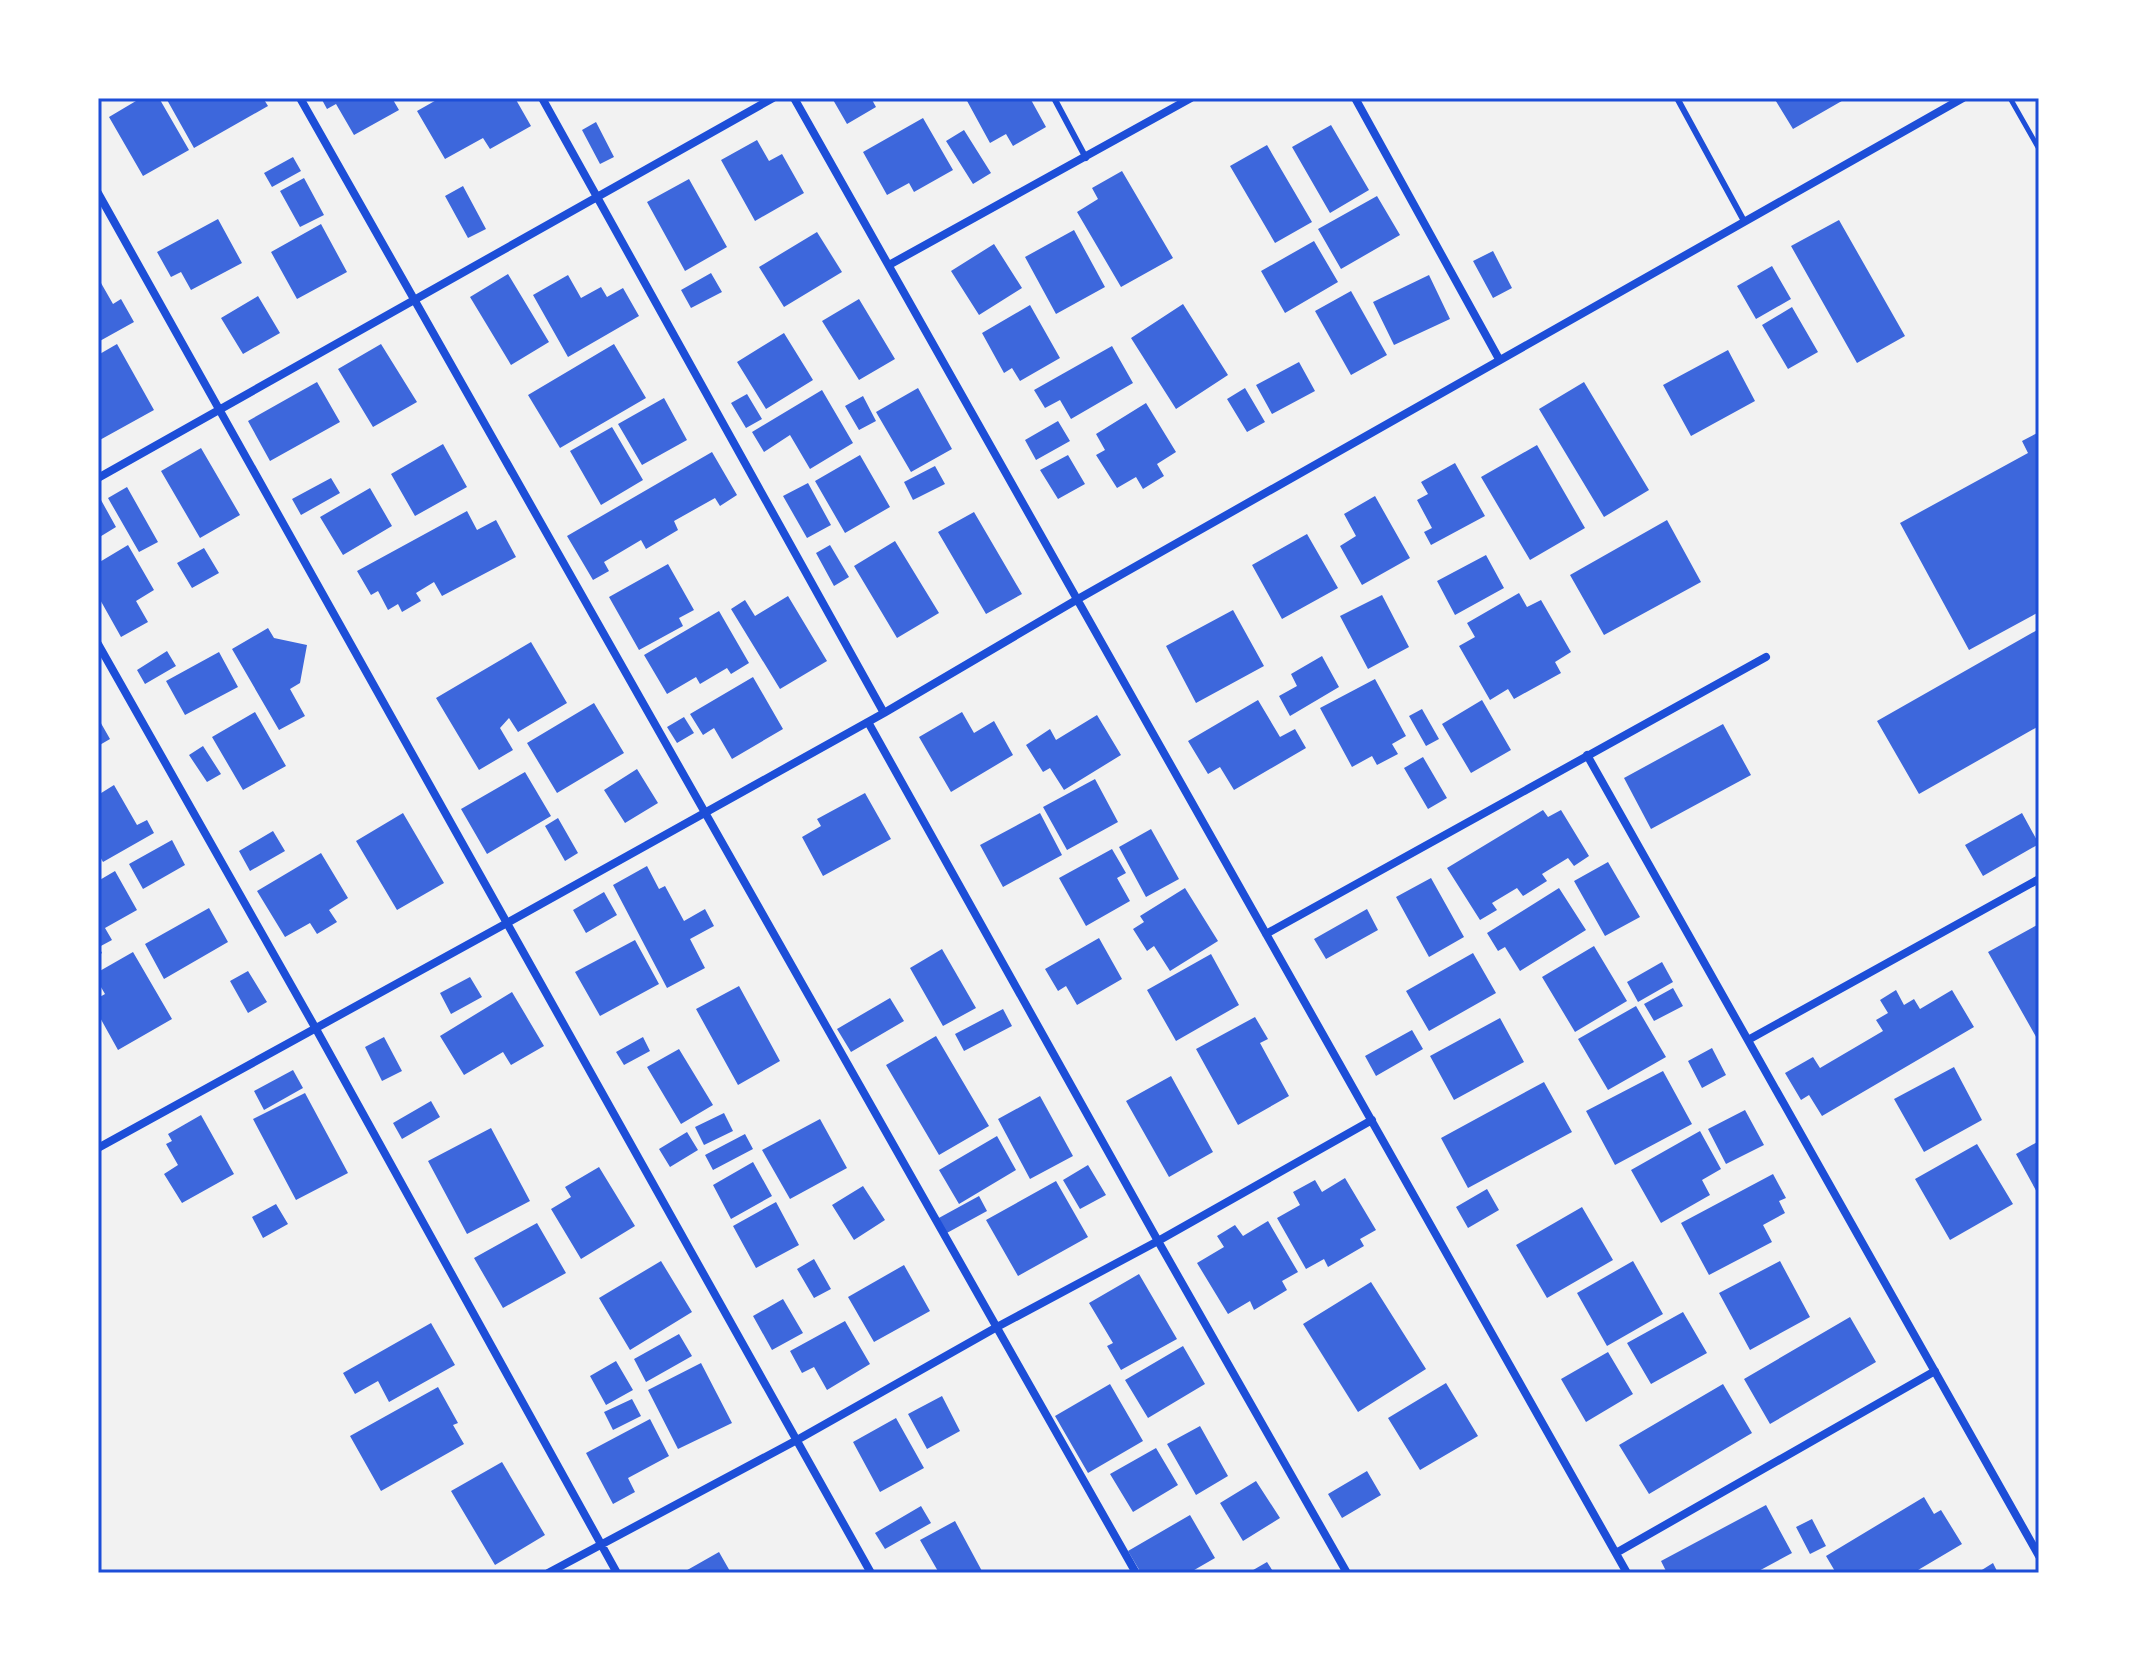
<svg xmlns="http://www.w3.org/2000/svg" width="2137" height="1671" viewBox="0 0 2137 1671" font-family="Poppins,sans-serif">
<rect width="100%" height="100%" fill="#f2f2f2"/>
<path fill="#3d67dc" d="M141,98H159L189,150L143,176L109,117Z
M166,98H263L268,106L194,148Z
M321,98H392L399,110L354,135L336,104L327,109Z
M440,98H515L531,126L490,149L483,138L445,159L417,111Z
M832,98H871L876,107L847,124Z
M969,98H1030L1046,127L1013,146L1006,134L990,143L966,99Z
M1774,98H1847L1793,129Z
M923,118L953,170L914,192L909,183L887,195L863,152Z
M596,122L614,157L600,164L582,130Z
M1331,125L1369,190L1330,213L1292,147Z
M964,130L991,173L973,184L946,141Z
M757,140L769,161L782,154L804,193L755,221L721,160Z
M1267,145L1312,222L1275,243L1230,166Z
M293,157L301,171L272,187L264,173Z
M1122,171L1173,258L1121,287L1077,212L1098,199L1092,188Z
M304,178L324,215L300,227L280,191Z
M689,179L727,247L685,271L647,202Z
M463,186L486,229L468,238L445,196Z
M1377,196L1400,235L1341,269L1318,229Z
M218,219L242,263L191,290L181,272L171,277L157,252Z
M1839,220L1905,336L1857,363L1791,246Z
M321,224L347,272L297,299L271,252Z
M1074,230L1105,287L1056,314L1025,257Z
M817,232L842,272L784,307L759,267Z
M1314,241L1338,282L1285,313L1261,271Z
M994,244L1022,288L979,315L951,271Z
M1493,251L1512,288L1493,298L1473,261Z
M1772,266L1791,299L1756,319L1737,286Z
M711,273L722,292L691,308L681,290Z
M508,274L549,342L511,365L470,297Z
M568,275L581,298L601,287L607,297L623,288L639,316L568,357L533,295Z
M1429,275L1450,319L1394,345L1373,302Z
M101,283L113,304L121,299L134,322L98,342V285Z
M1351,291L1387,355L1351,375L1315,311Z
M258,296L280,333L243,354L221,318Z
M859,299L895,359L859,380L822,321Z
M1183,304L1228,375L1176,409L1131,338Z
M1030,305L1060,358L1020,381L1012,368L1004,373L982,333Z
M1792,307L1818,352L1788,369L1762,325Z
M784,333L813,380L766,409L737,362Z
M117,344L154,410L98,441V355Z
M381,344L417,402L373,427L338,369Z
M614,344L646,398L560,448L528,395Z
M1112,346L1133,383L1071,419L1060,400L1045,408L1034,390Z
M1728,350L1755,401L1691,436L1663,385Z
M1299,362L1315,391L1272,414L1256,385Z
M317,382L340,422L270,461L248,421Z
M1584,382L1649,490L1604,517L1539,409Z
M918,388L952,449L911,472L876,412Z
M1245,388L1265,422L1247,432L1227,399Z
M822,390L853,443L810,469L790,435L764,452L752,432Z
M747,394L762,419L746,428L731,403Z
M863,396L876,421L859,430L845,406Z
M664,398L687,440L642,465L618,424Z
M1146,403L1176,452L1157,464L1164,476L1143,489L1136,477L1117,488L1096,455L1105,450L1096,434Z
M1058,421L1070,441L1036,460L1025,440Z
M612,427L643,480L601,505L570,451Z
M2039,432V612L1969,650L1900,523L2028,453L2022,441Z
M443,444L467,487L415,516L391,474Z
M1537,445L1585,528L1530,560L1481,477Z
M201,448L240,515L200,538L161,471Z
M712,452L737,495L720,506L715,498L674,521L678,530L646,549L641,540L604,562L609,571L593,580L567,536Z
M860,455L890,507L845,533L815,481Z
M1068,455L1085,484L1058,499L1040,470Z
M1455,463L1485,516L1431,545L1424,532L1432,528L1417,500L1428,494L1421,482Z
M935,466L945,484L913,500L904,482Z
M331,478L340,493L301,515L292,499Z
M808,483L831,525L807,538L783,496Z
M127,487L158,542L139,552L108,498Z
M370,488L392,526L343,555L320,517Z
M1375,496L1410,558L1362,585L1340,546L1356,536L1344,514Z
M101,500L116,527L98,538V502Z
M467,511L477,530L496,520L516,557L442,596L434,582L416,593L421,601L402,612L398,604L388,610L378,591L371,595L357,571Z
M974,512L1022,594L986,614L938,532Z
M1667,520L1701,582L1604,635L1570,575Z
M1307,534L1338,588L1282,619L1252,565Z
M895,541L939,613L897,638L854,566Z
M128,545L154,590L136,601L148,622L121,637L98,596V563Z
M830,545L849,577L834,586L816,553Z
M204,548L219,573L192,588L177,563Z
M1486,555L1504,588L1455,615L1437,581Z
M668,564L694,610L679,618L683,626L639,650L609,597Z
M1519,593L1527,607L1541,600L1571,652L1555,662L1561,673L1514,699L1508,689L1490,700L1459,646L1475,637L1467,623Z
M1382,595L1409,647L1368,669L1340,616Z
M788,596L827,661L780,689L731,609L745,600L755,616Z
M1233,610L1264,666L1196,703L1166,646Z
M719,611L749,663L731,674L727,668L700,684L696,677L667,694L644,655Z
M268,628L274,638L307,645L300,683L290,689L305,716L279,730L232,649Z
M2039,629V726L1919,794L1877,721Z
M531,642L567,703L518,732L509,718L500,728L513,750L479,770L436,698Z
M167,651L176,666L145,684L137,670Z
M219,652L238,687L185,715L166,681Z
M1322,656L1339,687L1290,716L1279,696L1297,686L1291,674Z
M753,677L783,729L732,759L714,728L703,735L690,714Z
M1375,679L1406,736L1392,744L1398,754L1377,765L1372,756L1352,767L1320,708Z
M1258,700L1280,737L1295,729L1306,748L1234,790L1220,767L1208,774L1188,741Z
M1482,700L1511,750L1471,773L1442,724Z
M594,703L624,753L557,793L527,743Z
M1422,709L1439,739L1426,746L1409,716Z
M255,712L286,766L243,790L212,737Z
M962,712L974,733L994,721L1013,755L951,792L919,737Z
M1097,715L1121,755L1064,790L1050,768L1043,772L1026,745L1050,729L1056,740Z
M684,717L694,733L677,743L667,727Z
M98,718L110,739L98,746Z
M1723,724L1751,775L1651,829L1624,778Z
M203,746L221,774L207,782L189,755Z
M1423,757L1447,798L1428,809L1404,768Z
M637,769L658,803L625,823L604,790Z
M525,772L551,816L487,854L461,809Z
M1095,779L1118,822L1067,850L1043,807Z
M114,785L137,825L147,820L154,833L103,862L98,853V795Z
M865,793L891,839L823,876L802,837L821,826L817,819Z
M1543,810L1548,817L1561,810L1589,856L1574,866L1568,858L1542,874L1547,881L1523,896L1517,888L1492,903L1497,910L1480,920L1447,868Z
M403,813L444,883L397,910L356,841Z
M1040,813L1062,855L1003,887L980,845Z
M2022,813L2039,844L1983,876L1965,845Z
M558,818L578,853L565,861L545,826Z
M1151,829L1179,879L1146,897L1119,847Z
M273,831L285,851L250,871L239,851Z
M172,840L185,865L143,889L129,864Z
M1112,849L1126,873L1117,878L1130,901L1086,926L1059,878Z
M321,853L348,898L329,910L337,922L317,934L310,923L285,937L257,891Z
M1608,862L1640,917L1605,936L1574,881Z
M647,866L659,889L665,886L684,921L705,909L714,926L690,939L705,968L667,988L613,885Z
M115,871L137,910L105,928L112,940L99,947L102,953L98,956V881Z
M1431,878L1464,937L1429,957L1396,897Z
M1185,888L1218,941L1170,971L1154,946L1147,951L1133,929L1144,922L1140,916Z
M1559,888L1586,930L1520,971L1505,947L1498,951L1487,933Z
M604,892L617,915L586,933L573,910Z
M209,908L228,942L164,979L145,944Z
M1367,909L1378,930L1326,959L1314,939Z
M2039,924V1042L1988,952Z
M1099,938L1122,979L1077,1005L1066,986L1058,991L1045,969Z
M635,940L659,984L600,1016L575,972Z
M1594,946L1627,1001L1575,1032L1542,977Z
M942,949L976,1008L943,1026L910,968Z
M133,952L172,1019L118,1050L98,1014V998L105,994L98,982V972Z
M1473,953L1496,993L1429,1031L1406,991Z
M1211,954L1239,1005L1176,1041L1147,990Z
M1662,962L1673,982L1638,1002L1627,982Z
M248,971L267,1002L248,1013L230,981Z
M470,977L482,997L451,1014L440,993Z
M739,986L780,1061L738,1085L696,1009Z
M1673,988L1683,1006L1654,1021L1644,1004Z
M1896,990L1904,1005L1914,999L1920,1009L1952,990L1974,1027L1822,1116L1809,1095L1801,1100L1785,1073L1813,1057L1820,1068L1883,1031L1876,1020L1888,1013L1880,1000Z
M512,992L544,1046L511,1065L503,1052L464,1075L440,1036Z
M890,998L904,1021L851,1052L837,1029Z
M1636,1006L1666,1057L1608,1090L1578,1039Z
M1003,1009L1012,1026L964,1051L955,1034Z
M1255,1017L1268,1039L1260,1043L1289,1096L1238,1125L1196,1049Z
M1500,1018L1524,1062L1454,1100L1430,1056Z
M1412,1030L1423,1049L1376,1076L1365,1056Z
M936,1036L989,1126L939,1155L886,1065Z
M384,1037L402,1071L382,1081L365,1047Z
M643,1037L650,1051L624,1065L616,1052Z
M1712,1048L1726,1075L1702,1088L1688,1061Z
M679,1049L713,1105L681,1124L647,1067Z
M1954,1067L1982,1120L1924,1152L1894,1099Z
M293,1070L303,1088L264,1110L254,1091Z
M1663,1071L1692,1124L1615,1165L1586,1111Z
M1171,1076L1213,1152L1169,1177L1126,1101Z
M1544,1082L1572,1132L1468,1188L1441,1138Z
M305,1093L348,1173L296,1200L253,1119Z
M1040,1096L1073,1156L1030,1179L998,1119Z
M431,1101L440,1117L402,1139L393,1123Z
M1745,1110L1764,1145L1726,1164L1708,1129Z
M724,1113L733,1131L704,1145L695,1127Z
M201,1115L234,1174L182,1203L164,1174L178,1165L166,1144L172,1141L168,1134Z
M820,1119L847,1168L790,1199L762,1150Z
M491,1128L530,1201L467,1234L428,1161Z
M1700,1131L1721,1169L1702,1180L1710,1195L1661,1223L1631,1170Z
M687,1132L698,1150L670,1167L659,1149Z
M745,1134L753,1149L713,1170L705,1155Z
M997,1136L1016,1170L959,1204L939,1170Z
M2039,1141V1196L2016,1154Z
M1977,1144L2013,1204L1950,1240L1915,1179Z
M753,1162L772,1196L731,1219L713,1185Z
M1088,1165L1106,1195L1080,1209L1063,1180Z
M599,1167L635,1226L581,1259L551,1209L571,1197L565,1187Z
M1773,1174L1786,1198L1779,1201L1785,1213L1763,1225L1772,1242L1709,1275L1681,1223Z
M1345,1178L1376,1230L1360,1239L1364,1246L1328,1267L1324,1259L1306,1269L1277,1218L1300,1205L1293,1192L1315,1180L1322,1192Z
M1056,1181L1088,1237L1018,1276L986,1220Z
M863,1186L885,1220L854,1240L832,1205Z
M1487,1189L1499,1210L1468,1228L1456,1207Z
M979,1196L987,1211L945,1234L937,1219Z
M776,1202L799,1245L756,1268L733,1226Z
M276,1204L288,1224L263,1238L252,1217Z
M1582,1207L1613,1260L1547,1298L1516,1245Z
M1268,1221L1298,1272L1282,1281L1287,1290L1254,1310L1250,1301L1228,1314L1197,1263L1224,1247L1217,1236L1235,1225L1243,1236Z
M537,1223L566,1273L503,1308L474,1258Z
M814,1259L831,1289L814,1298L797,1269Z
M661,1261L692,1312L630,1350L599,1298Z
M1633,1261L1663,1314L1607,1346L1577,1293Z
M1780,1261L1810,1317L1750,1350L1719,1293Z
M904,1265L930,1311L874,1342L848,1297Z
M1139,1274L1177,1339L1121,1370L1107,1346L1113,1343L1089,1303Z
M1371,1282L1426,1369L1358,1412L1303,1324Z
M783,1299L803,1333L772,1350L753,1316Z
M1683,1312L1707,1353L1651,1384L1627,1343Z
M1850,1317L1876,1362L1770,1424L1744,1379Z
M845,1321L870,1364L827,1390L814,1367L802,1373L790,1351Z
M431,1323L455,1365L389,1402L378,1381L355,1394L343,1373Z
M679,1334L692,1356L646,1382L634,1359Z
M1183,1346L1205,1384L1148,1418L1125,1380Z
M1608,1352L1633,1394L1586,1422L1561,1379Z
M616,1361L633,1390L606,1405L590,1376Z
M701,1363L732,1423L678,1449L648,1390Z
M1446,1383L1478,1436L1420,1470L1388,1418Z
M1110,1384L1143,1441L1088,1473L1055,1416Z
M1723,1384L1752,1433L1649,1494L1619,1445Z
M438,1387L458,1423L453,1425L464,1444L381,1491L350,1436Z
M942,1396L960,1431L927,1449L908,1414Z
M632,1399L641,1416L613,1430L604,1412Z
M896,1418L924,1468L880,1492L853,1442Z
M650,1419L669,1456L628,1478L635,1492L613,1504L586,1453Z
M1200,1426L1228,1476L1196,1495L1167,1444Z
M1156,1448L1178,1485L1133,1512L1110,1474Z
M502,1462L545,1535L495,1565L451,1491Z
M1367,1471L1381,1495L1342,1518L1328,1494Z
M1256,1481L1280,1518L1243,1541L1220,1503Z
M1924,1497L1934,1514L1941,1510L1962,1544L1913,1573H1836L1826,1556Z
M1766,1505L1792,1553L1755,1573H1667L1661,1561Z
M921,1506L931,1523L885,1549L875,1533Z
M1190,1515L1215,1558L1189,1573H1160L1158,1570L1152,1573H1141L1128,1551Z
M1812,1519L1826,1546L1810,1554L1796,1527Z
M955,1521L983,1573H939L920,1540Z
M719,1552L731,1573H682Z
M1267,1562L1274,1573H1248Z
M1993,1563L1998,1573H1977Z"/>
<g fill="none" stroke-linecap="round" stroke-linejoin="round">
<path stroke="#1d4ed8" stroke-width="5" d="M2010,98L2039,149"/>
<path stroke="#1d4ed8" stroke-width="6" d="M1054,98L1086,158
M1677,98L1744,221"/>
<path stroke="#1d4ed8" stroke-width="8" d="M300,98L1136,1573
M542,98L884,713
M794,98L1627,1573
M1355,98L1499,359
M98,193L871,1573
M889,265L1191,98
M98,478L773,98
M98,644L316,1029L617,1573
M868,722L1158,1241L1347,1573
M1587,755L2039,1556
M1266,934L1766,657
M1748,1040L2039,879
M98,1148L507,923L884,713L1078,599L1963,98
M1616,1553L1935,1371
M548,1573L797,1440L997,1327L1158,1241L1372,1120"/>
</g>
<rect width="2137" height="1671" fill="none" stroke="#ffffff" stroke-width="200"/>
<rect x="100" y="100" width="1937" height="1471" fill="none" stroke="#1d4ed8" stroke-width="3"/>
</svg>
